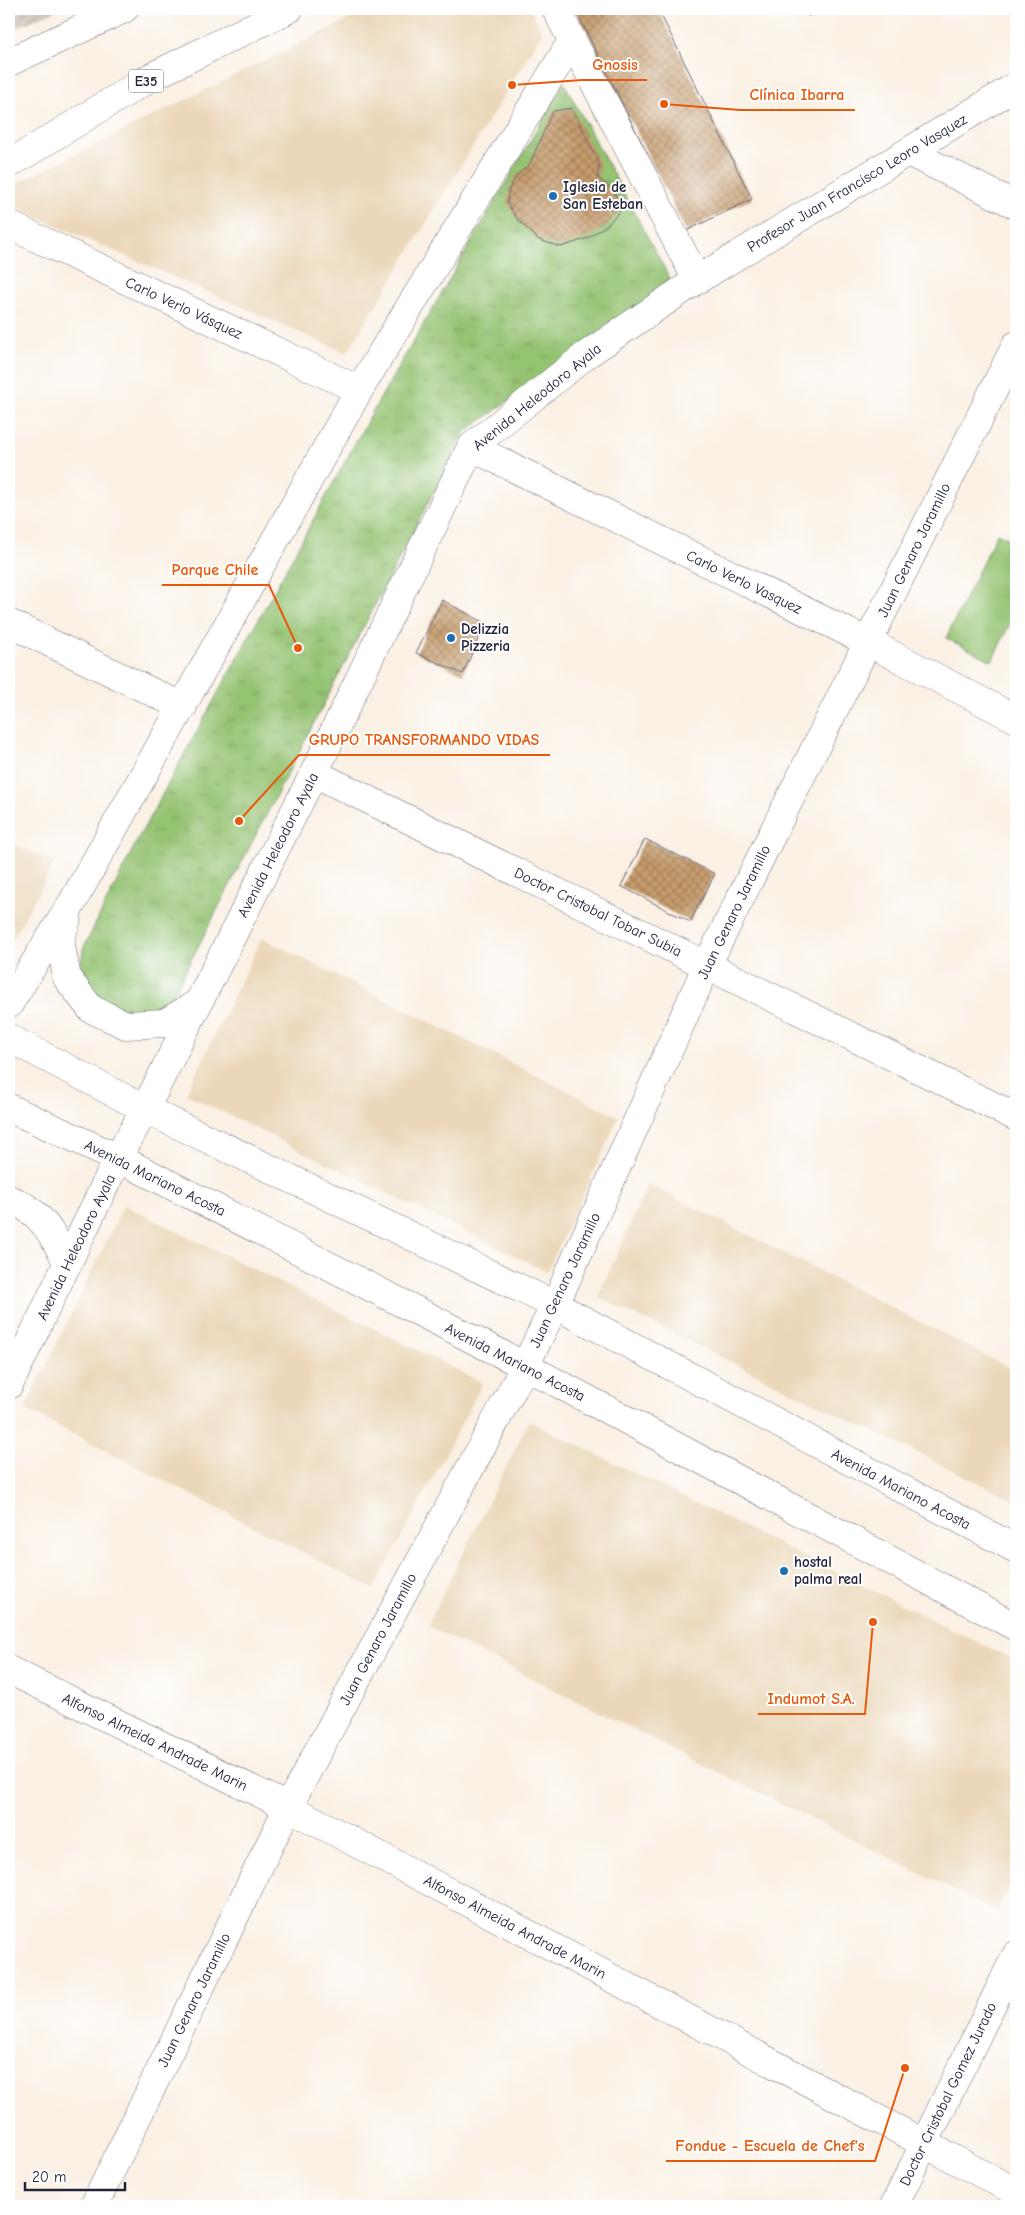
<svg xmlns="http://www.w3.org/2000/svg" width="1025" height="2215" viewBox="0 0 1025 2215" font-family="'Comic Neue',sans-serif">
<defs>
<pattern id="industrial-furrows" width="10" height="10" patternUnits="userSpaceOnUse" patternTransform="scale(1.25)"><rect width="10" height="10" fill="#cbc3b8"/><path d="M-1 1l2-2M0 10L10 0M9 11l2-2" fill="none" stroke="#aea79f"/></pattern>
<pattern id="park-tufts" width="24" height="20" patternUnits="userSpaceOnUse" patternTransform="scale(1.25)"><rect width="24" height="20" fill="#94c372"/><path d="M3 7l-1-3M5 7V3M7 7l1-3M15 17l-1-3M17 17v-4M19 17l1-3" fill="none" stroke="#7fa764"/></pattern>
<pattern id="building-cross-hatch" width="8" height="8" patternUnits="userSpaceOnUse" patternTransform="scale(1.25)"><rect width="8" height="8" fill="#c79d6d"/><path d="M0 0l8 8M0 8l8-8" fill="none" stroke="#a1805b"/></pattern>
</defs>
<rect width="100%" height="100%" fill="#fff"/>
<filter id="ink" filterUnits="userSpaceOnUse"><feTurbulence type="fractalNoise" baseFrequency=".02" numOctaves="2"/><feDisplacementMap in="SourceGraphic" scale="10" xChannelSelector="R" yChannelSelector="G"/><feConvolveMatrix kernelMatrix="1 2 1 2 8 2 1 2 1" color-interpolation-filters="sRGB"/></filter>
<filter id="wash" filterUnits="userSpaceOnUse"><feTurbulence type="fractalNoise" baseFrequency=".0096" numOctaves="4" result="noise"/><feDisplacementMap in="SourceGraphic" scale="20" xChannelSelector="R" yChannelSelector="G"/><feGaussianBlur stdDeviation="1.12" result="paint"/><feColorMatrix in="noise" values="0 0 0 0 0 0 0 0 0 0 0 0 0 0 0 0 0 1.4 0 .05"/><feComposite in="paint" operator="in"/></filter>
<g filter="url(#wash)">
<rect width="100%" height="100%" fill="#faf0e3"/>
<path fill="#ebd8ba" d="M369,9H531L542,33L347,353L9,205V187Z
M9,843L55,862L9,946Z
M262,938L619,1117L547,1272L186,1094Z
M648,1184L1016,1371V1501L598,1297Z
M124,1205L483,1383L374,1589L25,1409Z
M529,1421L1016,1661V1875L997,1912L427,1626Z"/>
<path fill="url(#industrial-furrows)" d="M9,9H59L9,31Z"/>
<path fill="url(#park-tufts)" stroke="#5b7256" d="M564,83L672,282L464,433L170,1001L154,1013H109L79,979L83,949L140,835L374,409Z"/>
<path fill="#94c372" stroke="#5b7256" d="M997,533L1016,542V611L992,661L946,638Z"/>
<g id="blocks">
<path fill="url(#building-cross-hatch)" d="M575,9H658L752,199L686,231Z
M805,9H824L808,16Z
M572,108L600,165L597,177L614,191L621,210L607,225L588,238L561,247L539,240L518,220L507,203L509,189L517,175L529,165L553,111Z
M442,600L485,623L463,674L416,653Z
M645,839L715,874L690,922L621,886Z"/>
</g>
</g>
<g filter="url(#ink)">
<use href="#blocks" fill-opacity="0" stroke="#6e6a76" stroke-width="1"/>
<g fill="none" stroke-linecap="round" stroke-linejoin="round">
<defs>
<path id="street" d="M556,9L697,280
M908,152L1016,205
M9,225L359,390
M471,447L868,642L1016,719
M9,623L183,707
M314,773L1016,1117
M67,919L60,940L67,978L91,1009L126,1025L165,1023L198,1003
M9,1004L72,903L359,390L572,41
M145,1109L314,773L471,447L586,355L697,280L1016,86
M9,1670L288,1807L1016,2192
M94,2206L288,1807L525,1366L555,1305L707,965L1016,345
M894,2206L1016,1955"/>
<path id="secondary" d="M9,1199C42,1211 53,1235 68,1264
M9,1385L118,1158L145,1109"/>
<path id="primary" d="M9,1038L145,1109L555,1305L1016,1549
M9,1108L118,1158L525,1366L1016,1627"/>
<path id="highway" d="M9,62L124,9
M9,164L151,77L289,9"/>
</defs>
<use href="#street" stroke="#6e6a76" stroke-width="29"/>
<use href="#secondary" stroke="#6e6a76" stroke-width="29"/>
<use href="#primary" stroke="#6e6a76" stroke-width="29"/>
<use href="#highway" stroke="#6e6a76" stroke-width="29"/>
<use href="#street" stroke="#fff" stroke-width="28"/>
<use href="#secondary" stroke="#fff" stroke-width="28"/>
<use href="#primary" stroke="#fff" stroke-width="28"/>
<use href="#highway" stroke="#fff" stroke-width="28"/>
</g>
</g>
<g fill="#1f6fb2" stroke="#fff" stroke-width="2">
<circle cx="553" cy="196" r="5"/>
<circle cx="451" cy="638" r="5"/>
<circle cx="784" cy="1571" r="5"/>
</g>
<g text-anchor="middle" stroke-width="4" stroke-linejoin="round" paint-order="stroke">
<rect fill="#fff" stroke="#646476" stroke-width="1" x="128.5" y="69.5" width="35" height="23" rx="4"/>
<g font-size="14" font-weight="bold" fill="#22223b">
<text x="146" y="86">E35</text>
</g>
<g font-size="15" fill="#22223b" stroke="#fff">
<text transform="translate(857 183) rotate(-31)" y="5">Profesor Juan Francisco Leoro Vasquez</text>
<text transform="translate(184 308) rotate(25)" y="5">Carlo Verlo Vásquez</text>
<text transform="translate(537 397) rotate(-39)" y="5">Avenida Heleodoro Ayala</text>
<text transform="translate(914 550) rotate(-64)" y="5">Juan Genaro Jaramillo</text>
<text transform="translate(744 582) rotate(26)" y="5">Carlo Verlo Vasquez</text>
<text transform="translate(278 845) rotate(-63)" y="5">Avenida Heleodoro Ayala</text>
<text transform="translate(598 912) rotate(26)" y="5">Doctor Cristobal Tobar Subia</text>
<text transform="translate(734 912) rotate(-64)" y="5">Juan Genaro Jaramillo</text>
<text transform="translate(155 1178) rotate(26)" y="5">Avenida Mariano Acosta</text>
<text transform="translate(76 1247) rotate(-64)" y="5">Avenida Heleodoro Ayala</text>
<text transform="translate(565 1280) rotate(-65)" y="5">Juan Genaro Jaramillo</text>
<text transform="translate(515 1362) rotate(27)" y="5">Avenida Mariano Acosta</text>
<text transform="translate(901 1489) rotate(28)" y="5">Avenida Mariano Acosta</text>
<text transform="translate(378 1639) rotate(-62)" y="5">Juan Genaro Jaramillo</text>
<text transform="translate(155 1742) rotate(26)" y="5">Alfonso Almeida Andrade Marin</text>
<text transform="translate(515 1927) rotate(28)" y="5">Alfonso Almeida Andrade Marin</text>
<text transform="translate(194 2000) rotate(-64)" y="5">Juan Genaro Jaramillo</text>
<text transform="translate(948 2094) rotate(-64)" y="5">Doctor Cristobal Gomez Jurado</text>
</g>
<g font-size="15" font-weight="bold" fill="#22223b" stroke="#fff" text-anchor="start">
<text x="563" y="192">Iglesia de<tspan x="563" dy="17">San Esteban</tspan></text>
<text x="461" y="634">Delizzia<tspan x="461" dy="17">Pizzeria</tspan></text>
<text x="794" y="1567">hostal<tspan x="794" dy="17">palma real</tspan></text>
</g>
</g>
<path fill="none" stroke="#e8590c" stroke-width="2" d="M512 85L582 80H647M664 104L740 110H855M298 648L269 585H162M239 821L299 755H550M873 1622L865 1714H758M905 2068L875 2161H666"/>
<g fill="#e8590c" stroke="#fff" stroke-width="2">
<circle cx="512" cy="85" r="5"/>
<circle cx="664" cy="104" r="5"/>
<circle cx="298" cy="648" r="5"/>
<circle cx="239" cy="821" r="5"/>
<circle cx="873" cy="1622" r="5"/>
<circle cx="905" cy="2068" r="5"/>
</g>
<g font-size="16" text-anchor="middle" font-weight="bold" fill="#e8590c" stroke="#fff" stroke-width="4" stroke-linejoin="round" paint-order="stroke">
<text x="615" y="70">Gnosis</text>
<text x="797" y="100">Clínica Ibarra</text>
<text x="215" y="575">Parque Chile</text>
<text x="424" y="745">GRUPO TRANSFORMANDO VIDAS</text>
<text x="811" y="1704">Indumot S.A.</text>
<text x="770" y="2151">Fondue - Escuela de Chef's</text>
</g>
<rect width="1025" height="2215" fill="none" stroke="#fff" stroke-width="30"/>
<path d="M25 2182v8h100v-8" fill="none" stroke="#22223b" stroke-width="2.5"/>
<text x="32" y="2182" font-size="15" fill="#22223b" stroke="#ffffff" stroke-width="4" paint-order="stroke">20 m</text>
</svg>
